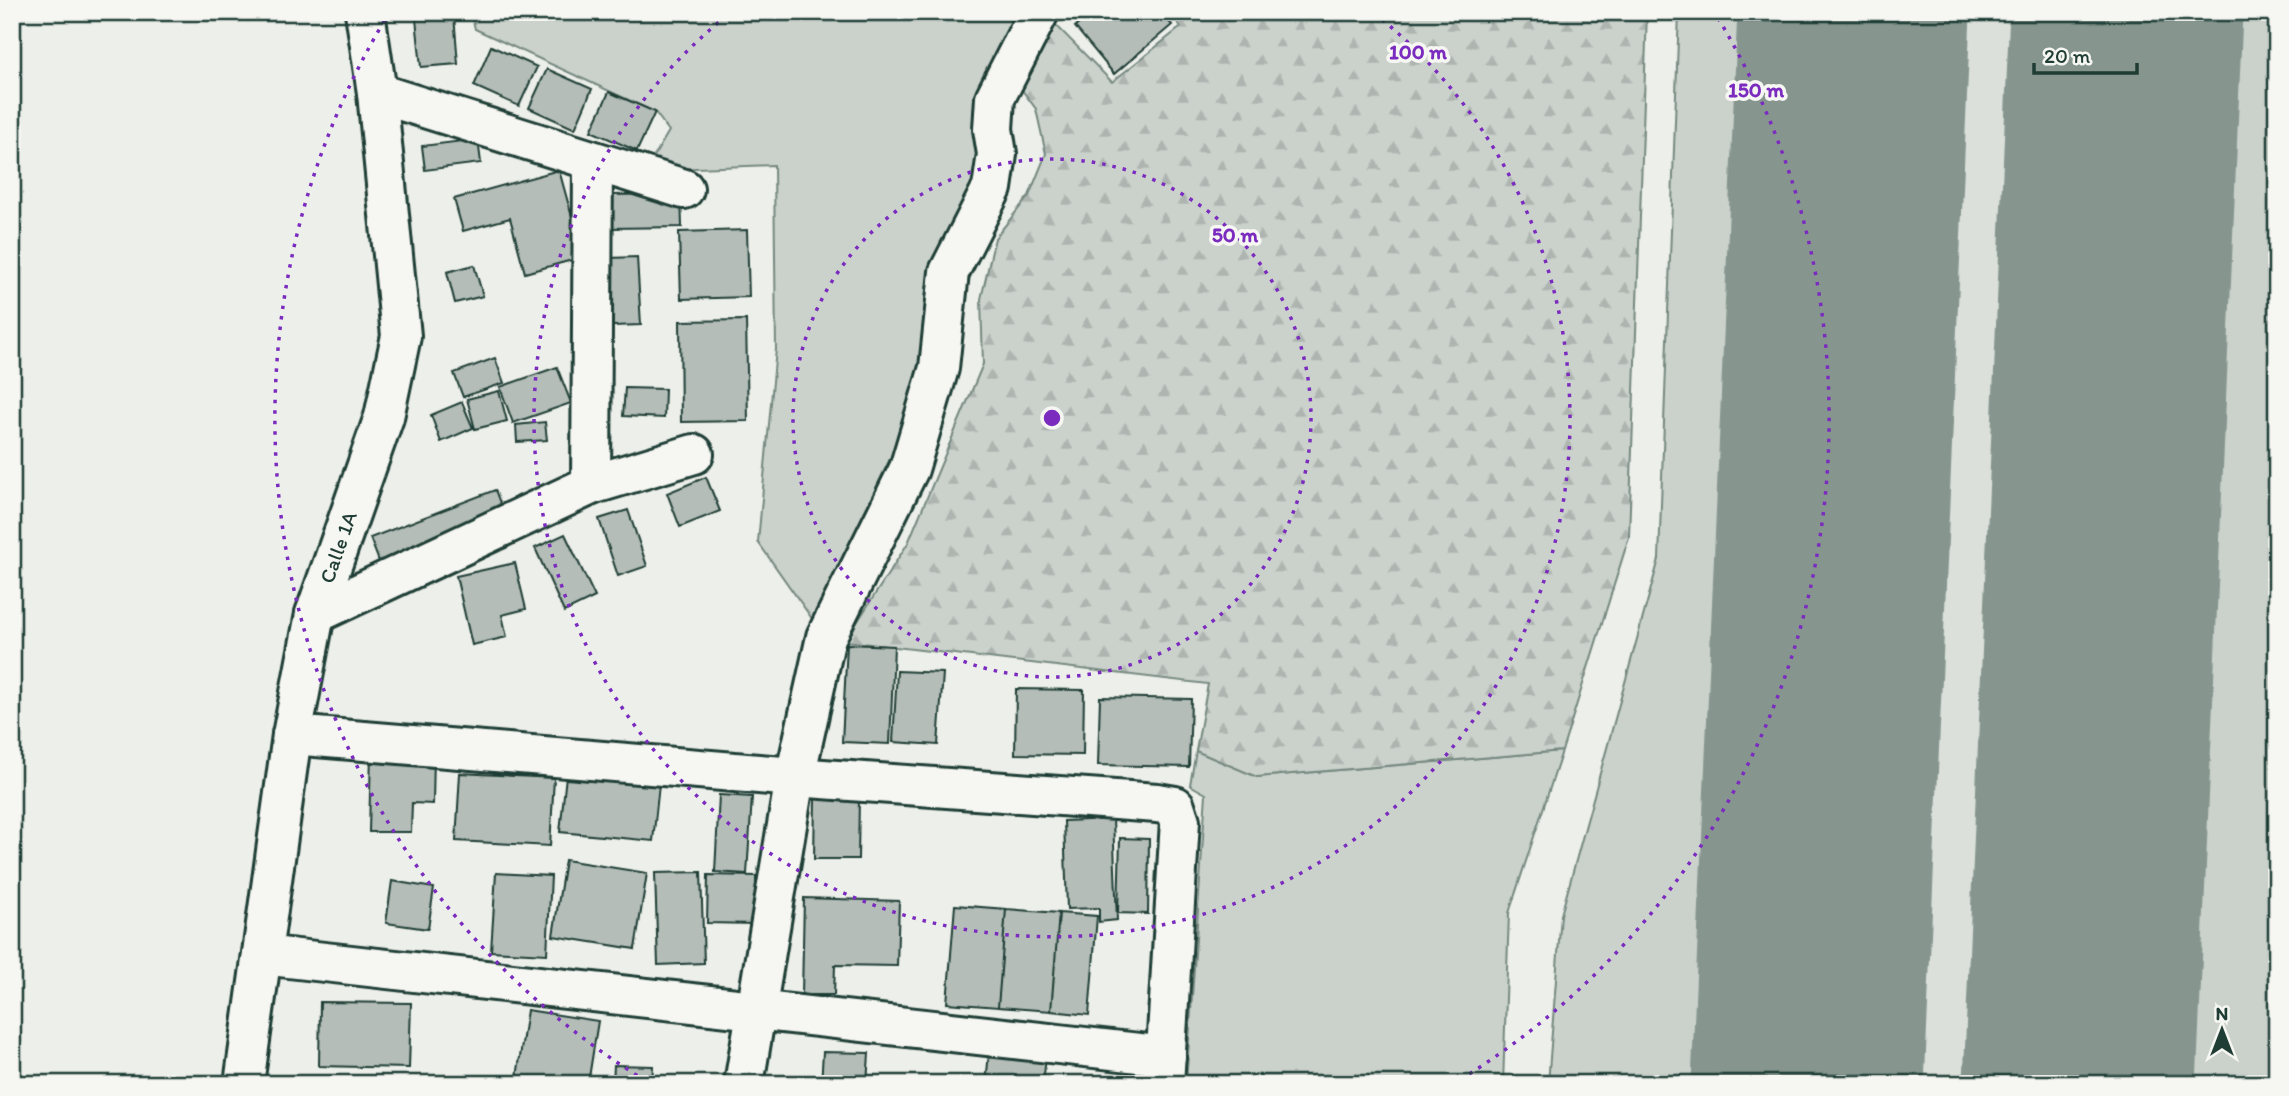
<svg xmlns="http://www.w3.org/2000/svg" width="2289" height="1096" viewBox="0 0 2289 1096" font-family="Itim,sans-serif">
<defs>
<pattern id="forest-firs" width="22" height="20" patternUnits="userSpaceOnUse" patternTransform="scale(1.75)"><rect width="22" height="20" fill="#cbd2cc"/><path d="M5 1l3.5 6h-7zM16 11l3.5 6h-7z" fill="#aeb5b0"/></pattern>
</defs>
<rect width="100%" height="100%" fill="#edefea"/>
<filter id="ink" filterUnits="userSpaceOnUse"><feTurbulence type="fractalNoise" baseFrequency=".0143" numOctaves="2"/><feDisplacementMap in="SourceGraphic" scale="14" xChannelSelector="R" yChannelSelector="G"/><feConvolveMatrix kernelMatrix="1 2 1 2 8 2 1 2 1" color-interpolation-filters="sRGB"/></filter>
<g filter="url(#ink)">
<path fill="#dce0db" d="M1679,12H2277V1028L2271,1084H1548L1561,915L1659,559Z"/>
<path fill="#cbd2cc" stroke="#758880" stroke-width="2" d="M471,12H1026L998,64L1009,144L907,423L813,620L758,542L776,349L774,165L646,170L669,131L655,112L475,29Z
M1679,12H1836L1788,1084H1548L1561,915L1659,559Z
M2141,12H2277V1028L2271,1084H2092L2126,290Z
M1196,751L1257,777L1562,751L1509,913L1503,1084H1186L1206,794L1190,785Z"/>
<path fill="url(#forest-firs)" stroke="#758880" stroke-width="2" d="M1170,12H1647L1629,537L1562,751L1257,777L1196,751L1208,684L845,641L908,543L983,364L981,299L995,238L1029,196L1046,154L1036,109L1022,90L1024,70L1054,23L1112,82L1181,27Z"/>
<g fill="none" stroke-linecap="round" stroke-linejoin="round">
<path stroke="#86968f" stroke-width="233" d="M1808,1084L1854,12
M2080,1084L2126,12"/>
</g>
<path fill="#b4bdb8" stroke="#1f3d34" stroke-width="2" d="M1093,12H1161L1172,25L1114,74L1075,27Z
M454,15L458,64L421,67L416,19Z
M491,46L537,67L519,106L474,86Z
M547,69L592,89L575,129L529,108Z
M609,92L655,112L637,151L591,131Z
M478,139L481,163L425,170L422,146Z
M559,170L583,257L525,273L510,218L463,231L454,199Z
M681,194L682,227L610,228L609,195Z
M747,230L749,297L681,299L679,232Z
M637,257L641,325L613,326L609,258Z
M474,265L483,296L455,303L447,272Z
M746,320L748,421L681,422L680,321Z
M495,358L504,383L463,397L454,373Z
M557,367L571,403L513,423L500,387Z
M625,388L665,389L664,418L623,416Z
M499,391L507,421L475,429L467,399Z
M462,402L473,428L441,442L431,415Z
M545,422L547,440L517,442L516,425Z
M706,477L720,511L680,527L667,493Z
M495,490L507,521L382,569L370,538Z
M628,510L647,566L618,576L599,519Z
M565,534L595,597L564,612L535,548Z
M515,563L526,609L502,615L507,637L472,645L456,576Z
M847,644L894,646L890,744L842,742Z
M897,671L943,673L938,745L893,742Z
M1016,689L1084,690L1083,755L1015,754Z
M1100,697L1191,699L1189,767L1098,765Z
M371,752L434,754L433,804L412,803L411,832H369Z
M567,766L660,775L653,841L560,832Z
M460,773L554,778L550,846L456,841Z
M719,795L752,797L747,874L715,872Z
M815,797L859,798L858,859H814Z
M1113,819L1117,920L1099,922V908L1067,909L1064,821Z
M1120,838L1149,839L1148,914L1118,913Z
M565,860L647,873L635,949L553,936Z
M701,872L704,963L658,965L655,873Z
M496,873L551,876L547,954L491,951Z
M708,875L756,876V924L707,923Z
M392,881L434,888L428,929L386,923Z
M804,898L899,901L897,966L835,965L834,995H802Z
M955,905L1006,909L998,1007L947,1003Z
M1006,909L1059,913L1051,1011L998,1007Z
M1059,913L1097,916L1089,1015L1051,1011Z
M320,1002L411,1003L409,1068L319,1066Z
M527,1010L598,1021L588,1084H516Z
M823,1052L869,1053L867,1084H821Z
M989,1052L1046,1057L1043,1084H986Z
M614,1065L653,1066L652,1084H613Z"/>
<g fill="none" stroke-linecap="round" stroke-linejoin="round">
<defs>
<g id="minor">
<path d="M377,93L684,189"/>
<path d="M591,485L593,161"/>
<path d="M315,614L591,485L694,454"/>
<path d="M292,735L795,777L1157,803L1175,806L1180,821L1164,1084"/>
<path d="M262,955L1166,1056"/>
<path id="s1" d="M244,1084L292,735L315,614L384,417L401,336L377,93L365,12"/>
<path d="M744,1084L795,777L826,637L909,469L939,368L949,272L992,188L997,154L993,129L995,98L1039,12"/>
</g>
</defs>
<use href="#minor" stroke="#1f3d34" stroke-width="44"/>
<use href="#minor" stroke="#f6f6f2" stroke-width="38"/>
</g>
</g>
<g fill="none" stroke="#7b2cbf" stroke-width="3.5" stroke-dasharray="3.5 7">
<circle cx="1052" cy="418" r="259"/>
<path d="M1374 13A518 518 0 1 1 730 13"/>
<path d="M646 1081A777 777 0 0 1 386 18M1718 18A777 777 0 0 1 1458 1081"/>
</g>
<g text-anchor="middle" stroke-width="7" stroke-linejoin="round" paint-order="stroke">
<g font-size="21" fill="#1f3d34" stroke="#f6f6f2">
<text dy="7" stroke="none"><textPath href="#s1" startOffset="546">Calle 1A</textPath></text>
</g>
</g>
<circle cx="1052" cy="418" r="10" fill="#7b2cbf" stroke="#f6f6f2" stroke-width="3.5"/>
<g font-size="21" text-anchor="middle" font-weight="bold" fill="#7b2cbf" stroke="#f6f6f2" stroke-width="7" stroke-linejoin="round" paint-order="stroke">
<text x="1418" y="59">100 m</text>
<text x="1756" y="97">150 m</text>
<text x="1235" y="242">50 m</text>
</g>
<rect width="2289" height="1096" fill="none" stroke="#f6f6f2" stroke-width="42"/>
<rect x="21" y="21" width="2247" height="1054" fill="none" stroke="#1f3d34" stroke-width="2.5" filter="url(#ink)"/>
<g transform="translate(2222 1030)" stroke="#f6f6f2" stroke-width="5" paint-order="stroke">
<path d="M0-5L12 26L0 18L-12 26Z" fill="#1f3d34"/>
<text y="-10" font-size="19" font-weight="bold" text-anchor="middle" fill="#1f3d34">N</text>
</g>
<path d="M2034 63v10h103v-10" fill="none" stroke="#1f3d34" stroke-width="3.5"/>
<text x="2044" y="63" font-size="21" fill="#1f3d34" stroke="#f6f6f2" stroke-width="5" paint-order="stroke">20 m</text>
</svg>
